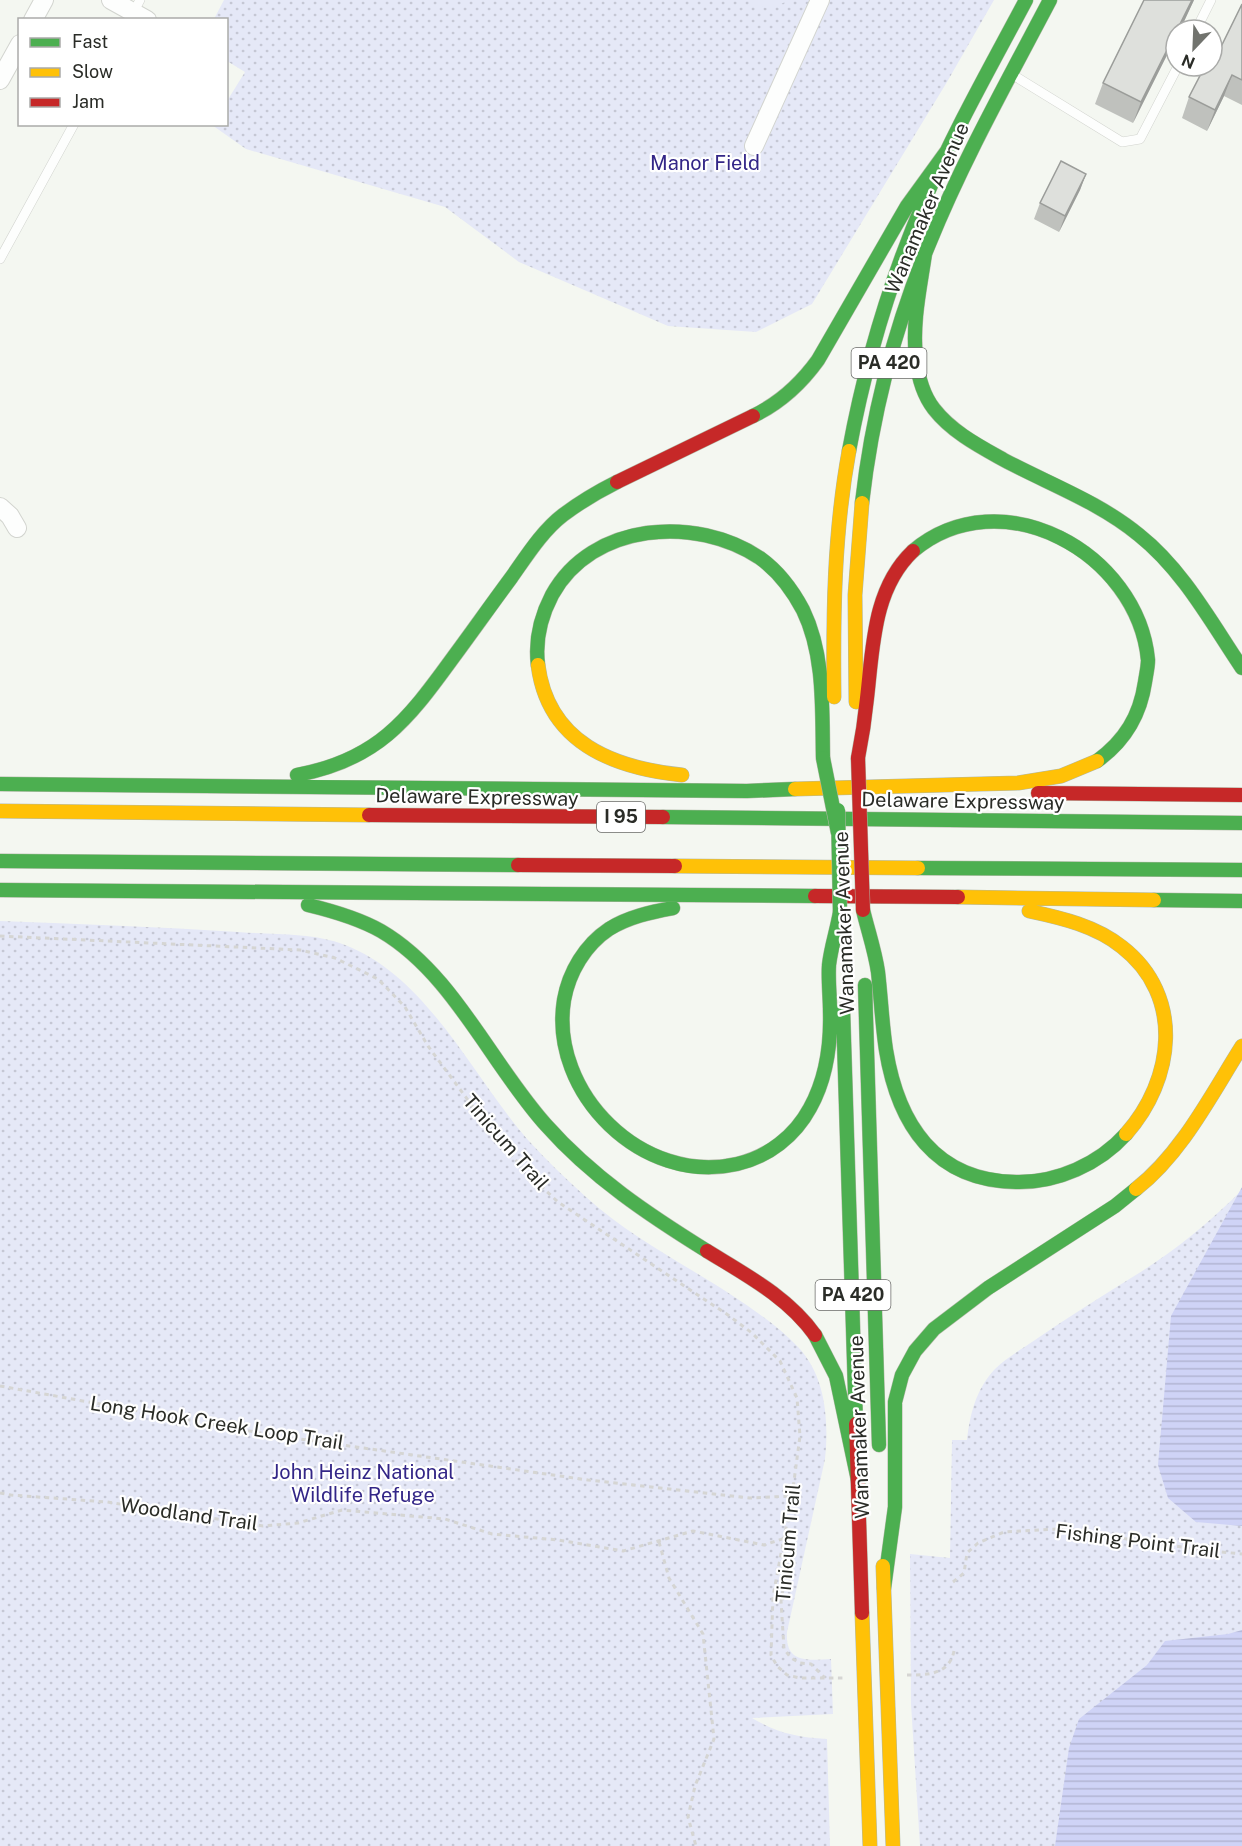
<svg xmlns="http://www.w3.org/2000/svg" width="1242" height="1846" viewBox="0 0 1242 1846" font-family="'Public Sans',sans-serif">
<defs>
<pattern id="green-dots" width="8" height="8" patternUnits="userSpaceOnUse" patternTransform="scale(1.5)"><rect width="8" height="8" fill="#e5e8f7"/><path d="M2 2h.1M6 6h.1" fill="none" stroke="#c5c7d4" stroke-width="1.8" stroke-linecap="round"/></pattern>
<pattern id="water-rules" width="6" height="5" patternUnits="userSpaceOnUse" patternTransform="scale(1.5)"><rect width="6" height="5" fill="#cfd3f6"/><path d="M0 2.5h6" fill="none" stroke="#b2b5d3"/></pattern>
</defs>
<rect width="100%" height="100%" fill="#f4f7f1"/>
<path fill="url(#green-dots)" d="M224,0H994L947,82L812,304L756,332L668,326L519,262L445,207L246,149L212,125L226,124L227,101L245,72L227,61L226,20L214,19Z
M0,921C79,924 159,927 238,932C273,935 312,932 345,945C428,977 472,1076 528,1140C546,1160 566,1179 586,1197C634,1241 695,1269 748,1306C765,1318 783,1331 798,1347C826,1376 829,1422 825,1459L787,1632C785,1664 808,1660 831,1659L833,1714L752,1718C778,1733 796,1737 827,1739L830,1846H0Z
M1242,1190V1846H920L911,1704L910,1554L950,1558L952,1440H967C970,1414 976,1389 995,1369C1006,1358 1022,1349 1035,1340C1067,1318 1099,1298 1131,1278C1171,1254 1209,1223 1242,1190Z"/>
<path fill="#e5e8f7" d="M745,0H790L769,9Z"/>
<path fill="url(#water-rules)" d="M1242,1187V1526L1196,1522L1168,1498L1158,1465L1171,1316Z
M1242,1630V1846H1055L1069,1748L1079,1719L1147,1665L1165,1641L1228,1634Z"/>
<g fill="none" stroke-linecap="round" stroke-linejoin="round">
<defs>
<path id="lane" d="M132,15L140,0
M1196,30L1211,0
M1013,75L1122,142L1140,139L1178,66
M0,259L74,124"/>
<path id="street" d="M111,0L147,20
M33,20L44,0
M0,80L20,44
M754,146L820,0
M0,507L10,516L17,528"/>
<path id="fast" d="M925,254C920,288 912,323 916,358C918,376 923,395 934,409C952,432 979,446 1004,460C1049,484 1099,502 1139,535C1183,570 1211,622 1242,668
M753,416C780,403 800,385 818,360L907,206L952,144
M849,451C865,364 890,280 925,199C954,131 991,66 1026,0
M862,503C872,415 895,326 929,244C963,160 1008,80 1050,0
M913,551C1001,477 1138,553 1148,660C1148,667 1146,675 1145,682C1140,716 1125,741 1097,761
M538,665C535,641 541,616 552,595C592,522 696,515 760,558C778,571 793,591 803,610C825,655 822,710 823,758
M297,775C377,760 407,721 452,659C472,632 491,605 511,578C526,557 542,531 563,515C579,503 599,491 617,482
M0,784L747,791L795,789
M663,817L1242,823
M0,861L518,865
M918,868L1242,870
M0,890L815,896
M1154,900L1242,901
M308,905C333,911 358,918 381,931C453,973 491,1064 546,1125C592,1177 649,1215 707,1251
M673,908C651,912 628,917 609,929C585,945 569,972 564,1000C549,1093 643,1186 737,1164C768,1157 795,1136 810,1108C826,1079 831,1043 830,1011C830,996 828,980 829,965C831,947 837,930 840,912
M863,910C868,931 875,951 878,972C881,998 882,1024 886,1050C898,1124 935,1181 1016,1182C1057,1183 1099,1164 1126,1134
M865,985L879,1445
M843,1009L856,1424
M815,1335L836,1376L859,1485
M884,1588L895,1507V1402L902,1375L915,1351L934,1329L988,1288L1115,1206L1136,1189"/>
<path id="slow" d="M538,665C548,743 613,768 682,775
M834,697C833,615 834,533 849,451
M856,702L855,595L862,503
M795,789L1018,783L1061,776L1097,761
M0,811L369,815
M675,866L918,868
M958,897L1154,900
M1029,911C1062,918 1096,926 1122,947C1185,996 1174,1080 1126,1134
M1136,1189C1182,1153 1211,1095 1242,1046
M883,1566L893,1846
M862,1613L870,1846"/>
<path id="jam" d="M617,482L753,416
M858,758C862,738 865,718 867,698C873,647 873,589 913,551
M1038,793L1242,795
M369,815L663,817
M518,865L675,866
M815,896L958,897
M707,1251C746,1275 788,1297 815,1335
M856,1424L862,1613"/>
</defs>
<use href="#lane" stroke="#d2d4cf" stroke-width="10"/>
<use href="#street" stroke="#d2d4cf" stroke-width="20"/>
<use href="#fast" stroke="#b1b8a6" stroke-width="15"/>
<use href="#slow" stroke="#b1b8a6" stroke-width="15"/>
<use href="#jam" stroke="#b1b8a6" stroke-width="15"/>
<path stroke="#d5d5d3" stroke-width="3" stroke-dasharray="4.5 4.5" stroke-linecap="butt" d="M0,936L300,950L335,958L378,979L405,1007L428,1046L490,1130L526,1172L558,1202L728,1315L752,1333L780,1361L797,1398L800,1436L792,1496L773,1596L771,1655L777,1666L787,1675L800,1678H843
M0,1386L272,1435L588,1480L750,1498L792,1496
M0,1493L11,1495L107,1502L263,1526L298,1523L342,1510L445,1519L492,1534L558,1540L623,1551L693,1531L764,1545L785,1538
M785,1538L790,1548L781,1601L784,1649L791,1658L800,1663L811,1664L825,1678
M659,1542L669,1578L703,1634L714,1739L695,1786L688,1817L696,1846
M953,1582L964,1573L967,1553L978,1543L1004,1532L1059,1529L1202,1550L1242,1554
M907,1675C927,1675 949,1675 954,1651"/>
<use href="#lane" stroke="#fdfefd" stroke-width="9"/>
<use href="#street" stroke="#fdfefd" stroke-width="18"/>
<use href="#fast" stroke="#4caf50" stroke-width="14"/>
<use href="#slow" stroke="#ffc107" stroke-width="14"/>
<use href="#jam" stroke="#c62828" stroke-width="14"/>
<defs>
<path id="fast-bridge" d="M823,758L838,833
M838,810L840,912"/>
<path id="jam-bridge" d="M858,758L863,910"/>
</defs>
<use href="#fast-bridge" stroke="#b1b8a6" stroke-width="15" stroke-linecap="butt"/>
<use href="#jam-bridge" stroke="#b1b8a6" stroke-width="15" stroke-linecap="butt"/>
<use href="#fast-bridge" stroke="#4caf50" stroke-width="14"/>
<use href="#jam-bridge" stroke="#c62828" stroke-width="14"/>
</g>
<path fill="#bfc1bd" d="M1144,0H1194L1180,30H1176V37L1133,123L1095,104L1103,83Z
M1242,4V105L1224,96L1207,131L1182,118L1189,97L1213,63Z
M1086,174L1080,190L1059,232L1034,219L1040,203Z"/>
<path fill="#9b9d9a" d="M1192,0H1194L1180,30H1177Z
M1176,31V37L1133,123L1141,102Z
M1232,75L1224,96L1207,131L1215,110Z
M1086,174L1080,190L1059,232L1065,216Z"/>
<path fill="#dee0dc" stroke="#9b9d9a" stroke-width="1.5" d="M1144,0H1192L1141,102L1103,83Z
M1242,4V80L1232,75L1215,110L1189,97L1205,66H1212V62L1213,63Z
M1061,161L1086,174L1065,216L1040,203Z"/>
<g text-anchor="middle" stroke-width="4.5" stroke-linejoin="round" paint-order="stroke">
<g fill="#fff" stroke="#6a6b68" stroke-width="1.5">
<rect x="851.5" y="348" width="75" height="30" rx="4.5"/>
<rect x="597" y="802" width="48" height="30" rx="4.5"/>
<rect x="815.5" y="1280" width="75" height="30" rx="4.5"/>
</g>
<g font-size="18" font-weight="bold" fill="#2a2c27">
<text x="889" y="369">PA 420</text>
<text x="621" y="823">I 95</text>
<text x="853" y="1301">PA 420</text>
</g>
<g font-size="20" fill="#332687" stroke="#fff">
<text x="705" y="170">Manor Field</text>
<text x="363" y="1479">John Heinz National<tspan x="363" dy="23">Wildlife Refuge</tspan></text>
</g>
<g font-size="20" fill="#2a2c27" stroke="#fff">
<text transform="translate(927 208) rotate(-67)" y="7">Wanamaker Avenue</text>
<text transform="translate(477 797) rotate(1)" y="7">Delaware Expressway</text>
<text transform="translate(963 801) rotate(1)" y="7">Delaware Expressway</text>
<text transform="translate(844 923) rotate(-92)" y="7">Wanamaker Avenue</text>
<text transform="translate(506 1142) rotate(49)" y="7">Tinicum Trail</text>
<text transform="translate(217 1423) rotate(9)" y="7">Long Hook Creek Loop Trail</text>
<text transform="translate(859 1427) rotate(-92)" y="7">Wanamaker Avenue</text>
<text transform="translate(189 1514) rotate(8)" y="7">Woodland Trail</text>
<text transform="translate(1138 1541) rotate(7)" y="7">Fishing Point Trail</text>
<text transform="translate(788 1543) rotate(-85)" y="7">Tinicum Trail</text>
</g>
</g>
<rect x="18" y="18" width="210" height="108" fill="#ffffff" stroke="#aaaba9" stroke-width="1.5"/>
<rect x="30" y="38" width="30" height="9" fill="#4caf50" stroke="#aaaba9" stroke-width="1.5"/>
<text x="72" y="48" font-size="18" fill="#2a2c27">Fast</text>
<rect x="30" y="68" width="30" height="9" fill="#ffc107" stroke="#aaaba9" stroke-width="1.5"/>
<text x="72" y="78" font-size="18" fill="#2a2c27">Slow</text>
<rect x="30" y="98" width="30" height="9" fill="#c62828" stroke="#aaaba9" stroke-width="1.5"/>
<text x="72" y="108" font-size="18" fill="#2a2c27">Jam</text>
<g transform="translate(1194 48) rotate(203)"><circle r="28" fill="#ffffff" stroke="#aaaba9" stroke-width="1.5"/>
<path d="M0-4.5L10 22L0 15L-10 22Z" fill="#71736e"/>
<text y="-9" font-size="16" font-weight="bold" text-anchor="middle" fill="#2a2c27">N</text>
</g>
</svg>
